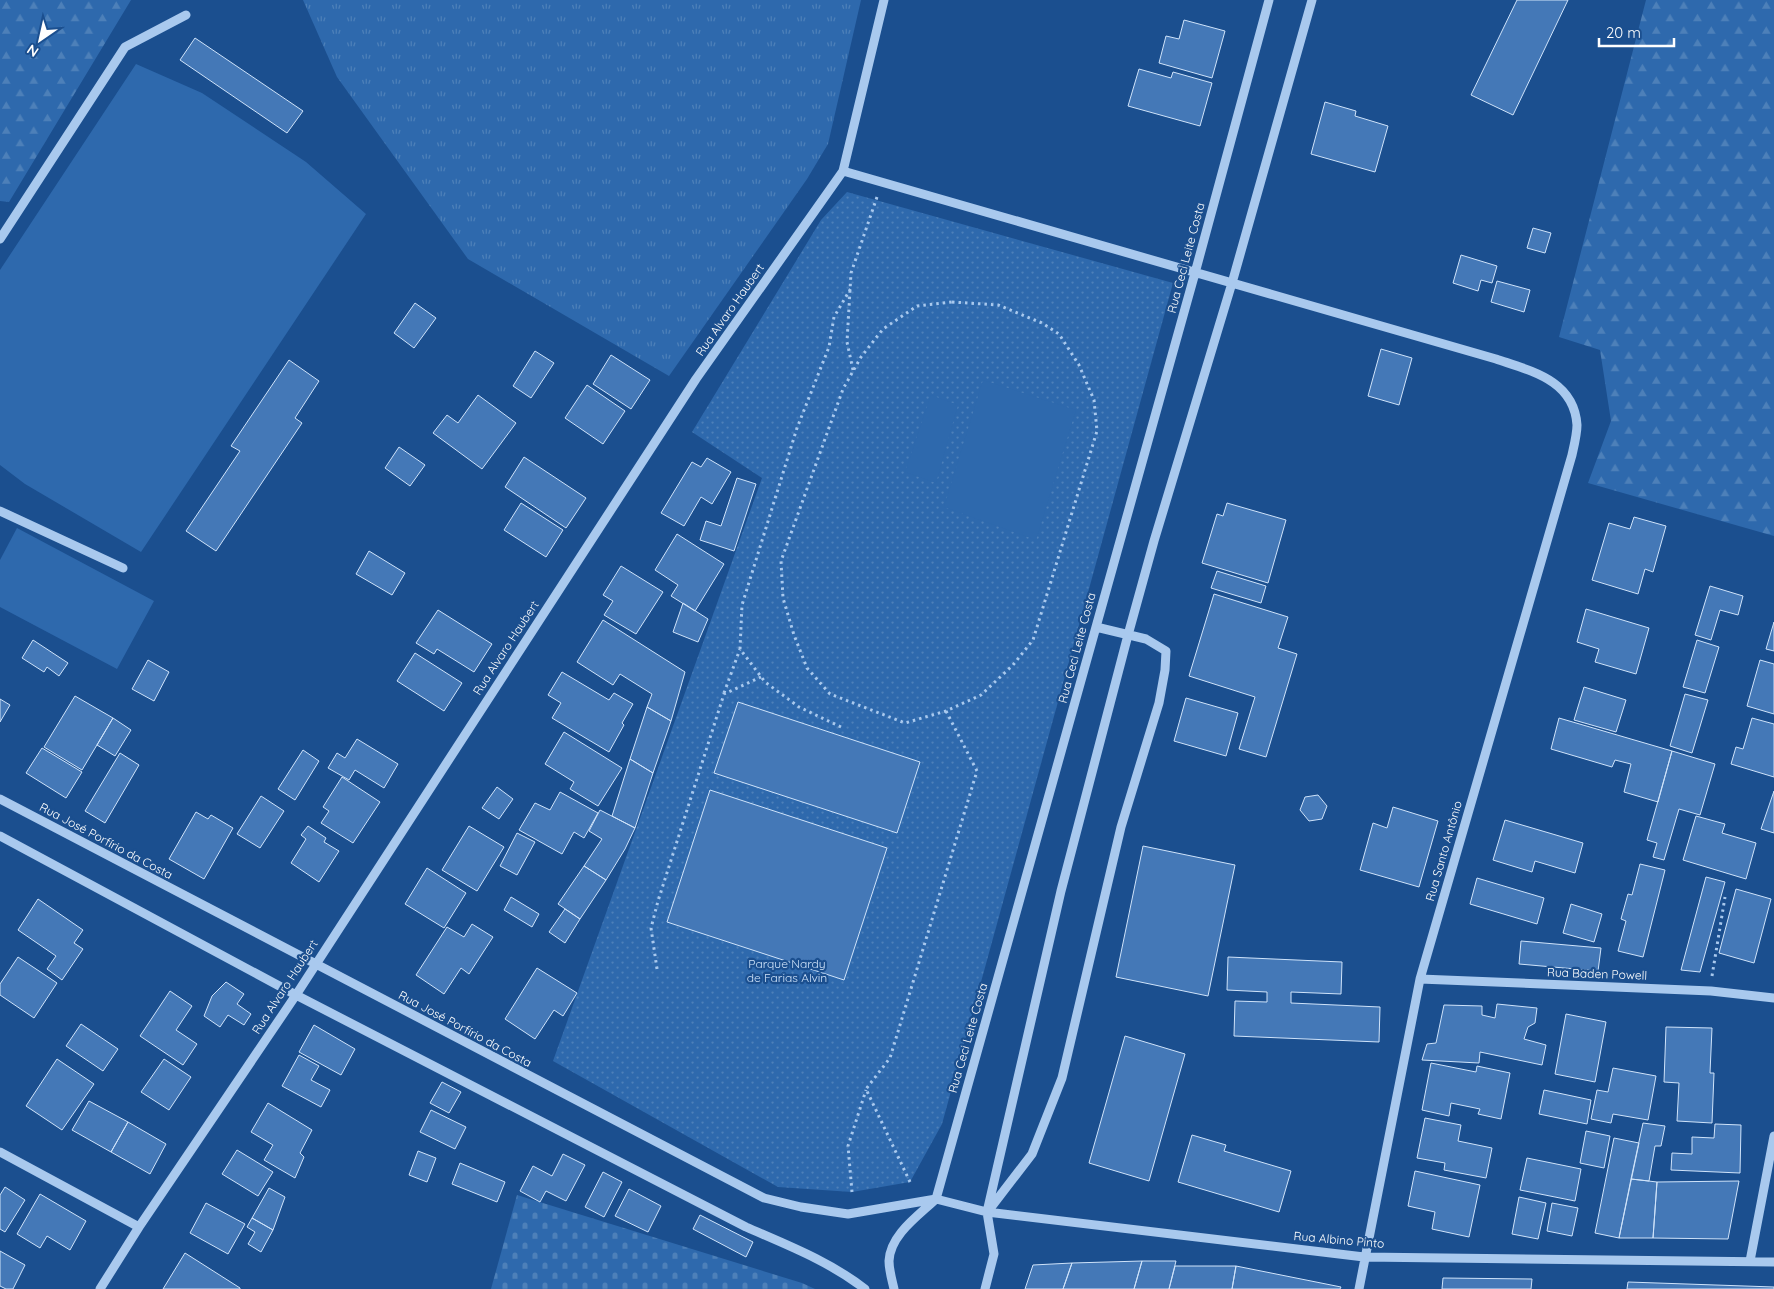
<svg xmlns="http://www.w3.org/2000/svg" width="1774" height="1289" viewBox="0 0 1774 1289" font-family="Quicksand,sans-serif">
<defs>
<pattern id="grass-tufts" width="24" height="20" patternUnits="userSpaceOnUse" patternTransform="scale(1.25)"><rect width="24" height="20" fill="#2e69ad"/><path d="M3 7l-1-3M5 7V3M7 7l1-3M15 17l-1-3M17 17v-4M19 17l1-3" fill="none" stroke="#4d80b9"/></pattern>
<pattern id="forest-firs" width="22" height="20" patternUnits="userSpaceOnUse" patternTransform="scale(1.25)"><rect width="22" height="20" fill="#2e69ad"/><path d="M5 1l3.5 6h-7zM16 11l3.5 6h-7z" fill="#4d80b9"/></pattern>
<pattern id="cemetery-stones" width="16" height="16" patternUnits="userSpaceOnUse" patternTransform="scale(1.25)"><rect width="16" height="16" fill="#2e69ad"/><path d="M2 7V4a2 2 0 0 1 4 0v3zM10 15v-3a2 2 0 0 1 4 0v3z" fill="#4d80b9"/></pattern>
<pattern id="park-dots" width="8" height="8" patternUnits="userSpaceOnUse" patternTransform="scale(1.25)"><rect width="8" height="8" fill="#2e69ad"/><path d="M2 2h.1M6 6h.1" fill="none" stroke="#4d80b9" stroke-width="1.8" stroke-linecap="round"/></pattern>
</defs>
<rect width="100%" height="100%" fill="#1b4f8f"/>
<path fill="url(#grass-tufts)" d="M303,0H861L828,144L807,179L669,376L468,259L337,77Z"/>
<path fill="url(#forest-firs)" d="M0,0H131L9,202L0,201Z
M1646,0H1774V536L1588,483L1611,421L1600,350L1559,337Z"/>
<path fill="url(#cemetery-stones)" d="M517,1195L802,1283L815,1289H491Z"/>
<path fill="url(#park-dots)" d="M847,192L1173,283L942,1124L910,1182L852,1192L778,1187L553,1061L762,478L692,432L821,220Z"/>
<path fill="#2e69ad" d="M136,64L202,93L306,162L366,214L141,552L25,484L0,465V270Z
M983,380L1076,410L1036,540L944,507Z
M931,395L958,405L936,483L905,472Z
M17,528L154,601L117,669L0,607V560Z"/>
<path fill="#4478b7" stroke="#cfe3fa" d="M1517,0H1568L1513,115L1471,95Z
M1184,20L1225,31L1212,78L1159,63L1166,36L1179,39Z
M195,38L303,111L287,133L180,60Z
M1139,69L1171,78L1173,72L1212,83L1200,126L1128,106Z
M1325,102L1356,111L1355,116L1388,126L1375,172L1311,154Z
M1533,228L1551,233L1545,253L1527,248Z
M1461,255L1497,266L1492,283L1481,280L1478,291L1453,283Z
M1497,281L1530,290L1524,312L1491,302Z
M415,303L436,318L414,348L394,333Z
M1381,349L1412,358L1399,405L1368,396Z
M535,351L554,363L531,398L513,386Z
M611,355L650,380L631,409L593,384Z
M289,360L319,381L295,418L302,423L216,551L186,531L240,451L231,446Z
M587,385L625,411L603,444L565,418Z
M478,395L516,423L482,469L433,433L447,415L458,423Z
M399,447L425,465L410,486L385,468Z
M524,457L586,498L566,528L505,487Z
M707,458L731,472L712,504L701,497L684,526L661,513L692,462L701,467Z
M737,478L756,484L734,551L700,540L706,521L721,526Z
M521,503L563,530L546,557L504,530Z
M1227,503L1286,520L1268,583L1202,563L1217,514L1223,516Z
M1634,517L1666,526L1653,572L1645,569L1638,594L1592,580L1609,523L1630,529Z
M677,534L724,564L695,611L671,596L678,585L655,570Z
M369,551L405,573L392,595L356,574Z
M621,566L663,592L636,634L604,615L613,601L603,595Z
M1217,571L1266,586L1261,603L1211,588Z
M1710,586L1743,596L1738,615L1720,610L1711,640L1695,635Z
M1214,594L1288,617L1278,648L1297,654L1266,757L1239,749L1255,697L1189,676Z
M683,603L708,619L698,642L673,632Z
M1586,609L1649,628L1636,674L1595,662L1599,649L1577,642Z
M438,610L492,644L474,672L437,649L434,654L416,643Z
M603,620L685,672L671,721L647,707L652,694L620,674L613,685L577,662Z
M1774,622V651L1766,649Z
M33,640L68,663L59,676L47,667L44,672L22,658Z
M1697,640L1719,647L1705,693L1683,687Z
M415,653L462,683L444,711L397,681Z
M148,660L169,672L154,701L132,689Z
M1760,660L1774,664V714L1747,706Z
M562,672L609,700L614,693L633,704L622,723L624,725L609,752L552,718L561,703L548,695Z
M1584,687L1626,700L1616,732L1574,720Z
M1685,694L1708,700L1692,753L1670,746Z
M75,696L113,718L82,770L44,747Z
M1186,698L1238,713L1226,756L1174,741Z
M0,699L10,705L0,722Z
M738,702L920,762L897,833L714,773Z
M647,707L671,721L653,773L630,759Z
M113,718L131,730L115,756L97,745Z
M1559,718L1672,751L1658,802L1624,792L1631,764L1615,760L1612,767L1551,749Z
M1752,718L1774,724V777L1731,764L1736,747L1743,749Z
M564,732L622,768L598,806L570,789L574,782L545,764Z
M357,739L398,764L384,788L355,770L349,780L328,768L337,753L345,758Z
M42,748L82,772L66,798L26,773Z
M303,750L319,761L295,800L278,789Z
M1672,751L1715,764L1700,815L1679,809L1664,860L1653,857L1657,843L1647,840Z
M120,753L139,765L105,823L85,811Z
M630,759L653,773L635,828L612,816Z
M342,777L380,802L353,843L321,823L329,811L323,807Z
M497,787L513,799L499,819L482,808Z
M710,790L887,848L844,980L667,922Z
M1774,791V833L1761,829Z
M560,792L598,813L584,838L574,832L562,854L519,830L535,803L550,810Z
M1318,795L1327,806L1322,819L1309,821L1300,810L1305,797Z
M261,796L284,811L260,848L237,834Z
M1393,807L1438,821L1419,887L1360,870L1373,823L1387,828Z
M600,810L635,828L625,849L606,880L584,866L602,839L589,831Z
M196,812L208,819L211,815L233,828L204,879L169,859Z
M1696,816L1725,824L1722,833L1756,843L1746,879L1683,860Z
M1505,820L1583,843L1575,873L1535,861L1532,872L1493,860Z
M308,826L326,838L324,842L339,851L319,882L291,863L306,839L301,835Z
M469,826L504,847L477,891L442,870Z
M517,833L535,842L517,875L500,866Z
M1143,846L1235,865L1208,996L1116,977Z
M1640,864L1665,870L1643,957L1618,951L1626,921L1621,919L1628,894L1632,895Z
M584,866L606,880L580,919L558,904Z
M427,868L466,893L444,928L405,904Z
M1706,877L1725,882L1700,972L1681,970Z
M1477,878L1544,898L1537,924L1470,904Z
M1736,889L1771,899L1754,963L1719,953Z
M511,897L539,914L532,927L504,910Z
M38,899L83,930L74,943L83,949L62,980L47,969L56,956L18,930Z
M1571,904L1602,914L1594,942L1563,933Z
M565,909L580,919L565,943L549,932Z
M472,924L493,937L469,974L461,968L444,994L416,975L447,927L464,937Z
M1521,941L1601,948L1598,971L1519,964Z
M18,957L57,983L34,1018L0,995V984Z
M1228,957L1342,962L1341,994L1291,992V1003L1380,1007L1379,1042L1234,1036L1235,1001L1267,1002V992L1227,990Z
M537,968L577,993L563,1016L554,1010L535,1039L505,1019Z
M226,982L244,994L237,1004L251,1014L244,1025L228,1015L220,1027L204,1016L212,996Z
M170,991L192,1006L176,1030L197,1044L183,1065L140,1036Z
M1497,1004L1537,1008L1535,1023L1528,1027L1524,1039L1546,1045L1542,1065L1480,1052L1479,1063L1422,1060L1427,1044L1436,1043L1444,1005L1482,1006V1015L1495,1018Z
M1566,1014L1606,1022L1595,1082L1555,1074Z
M81,1024L118,1049L103,1071L66,1046Z
M314,1025L355,1049L341,1075L299,1052Z
M1666,1027L1712,1028L1710,1073H1714L1712,1123L1677,1121L1679,1083L1664,1082Z
M1125,1036L1185,1054L1149,1181L1089,1163Z
M299,1055L319,1066L311,1080L330,1090L321,1107L282,1086Z
M57,1059L94,1084L62,1130L26,1106Z
M164,1059L191,1077L169,1110L141,1092Z
M1431,1063L1476,1072L1477,1066L1510,1073L1501,1119L1478,1114L1480,1109L1451,1103L1449,1116L1422,1110Z
M1613,1068L1656,1076L1648,1120L1613,1114L1611,1123L1591,1119L1597,1090L1608,1092Z
M442,1082L461,1092L449,1113L430,1103Z
M1544,1090L1591,1100L1587,1124L1539,1114Z
M89,1101L128,1122L111,1152L72,1130Z
M268,1103L312,1130L300,1153L304,1157L295,1178L264,1160L273,1145L251,1132Z
M431,1110L466,1127L455,1149L420,1132Z
M1425,1118L1461,1125L1458,1141L1492,1148L1486,1178L1444,1170L1445,1163L1417,1158Z
M128,1122L166,1144L150,1174L111,1152Z
M1643,1123L1665,1126L1661,1146H1655L1649,1181L1631,1179Z
M1715,1124L1741,1125L1740,1173L1671,1170L1672,1153L1692,1154V1137L1714,1138Z
M1586,1131L1610,1136L1604,1168L1580,1163Z
M1192,1135L1226,1145L1224,1151L1291,1171L1279,1212L1178,1182Z
M1614,1138L1639,1143L1619,1238L1595,1233Z
M237,1150L273,1172L258,1196L222,1174Z
M418,1151L436,1158L427,1182L409,1175Z
M563,1154L585,1165L566,1201L546,1191L540,1202L520,1191L533,1166L552,1176Z
M1527,1158L1581,1169L1575,1201L1520,1190Z
M460,1163L505,1182L497,1202L452,1184Z
M1415,1171L1480,1185L1469,1237L1432,1229L1435,1212L1408,1206Z
M603,1172L622,1182L604,1217L585,1207Z
M1631,1179L1657,1182L1653,1238H1619Z
M1739,1181L1728,1239L1653,1238L1657,1182Z
M5,1187L25,1200L5,1232L0,1229V1195Z
M269,1188L285,1197L273,1230L252,1218Z
M629,1189L661,1206L648,1232L615,1216Z
M40,1194L86,1221L70,1250L47,1236L40,1248L17,1234Z
M1519,1197L1546,1203L1538,1239L1512,1234Z
M206,1203L245,1224L228,1254L190,1233Z
M1552,1203L1578,1208L1572,1236L1547,1231Z
M700,1215L753,1242L746,1257L693,1229Z
M252,1218L273,1230L261,1252L248,1244L255,1232L247,1227Z
M0,1251L25,1265L13,1289H6L0,1286Z
M185,1253L240,1288V1289H163Z
M1142,1261L1134,1289H1063L1072,1263Z
M1142,1261H1176L1169,1289H1134Z
M1072,1263L1063,1289H1025L1033,1265Z
M1175,1266H1236L1232,1289H1169Z
M1236,1266L1341,1287L1340,1289H1232Z
M1443,1278L1532,1279L1531,1289H1442Z
M1628,1282L1774,1287V1289H1627Z"/>
<g fill="none" stroke-linecap="round" stroke-linejoin="round">
<path stroke="#a9c9ee" stroke-width="3" stroke-dasharray="2.5 4" stroke-linecap="butt" d="M952,302L998,305L1042,323L1059,334L1079,365L1094,400L1097,431L1033,640L1013,665L981,695L946,711L905,723L830,694L807,668L794,635L783,598L781,561L843,389L861,357L883,329L917,306Z
M853,370L847,342L851,273L877,197
M724,693L740,649
M841,727L799,707L765,682L740,649L742,605L797,428L829,347L834,317L851,288
M657,969L651,928L658,901L724,694L761,677
M1712,976L1725,897
M910,1182L866,1089L890,1058L977,771L946,711
M852,1192L848,1146L866,1090"/>
<path stroke="#a9c9ee" stroke-width="9" d="M843,171L1496,359C1531,371 1574,380 1577,425C1577,434 1574,446 1572,455L1420,979L1359,1289
M0,239L125,47L186,15
M0,511L123,568
M0,799L764,1198L801,1207L848,1214L936,1199L987,1212L1364,1257L1774,1262
M0,836L296,995L746,1227C787,1245 829,1261 865,1289
M1420,979L1711,991L1774,998
M0,1152L139,1227
M989,1210L1032,1154L1062,1078L1121,827L1159,703L1165,670L1166,651L1146,639L1096,627
M1750,1261L1774,1136
M100,1289L139,1227L296,995L696,379L843,171L884,0
M894,1289C892,1280 889,1270 889,1261C890,1235 918,1216 936,1199L1195,273L1269,0
M985,1289L994,1254L987,1212L1061,891L1128,635L1154,541L1232,283L1312,0"/>
</g>
<g text-anchor="middle" stroke-width="4.5" stroke-linejoin="round" paint-order="stroke">
<g font-size="12" fill="#fff" stroke="#1b4f8f">
<text transform="translate(1186 258) rotate(-75)" y="4">Rua Ceci Leite Costa</text>
<text transform="translate(730 310) rotate(-55)" y="4">Rua Alvaro Haubert</text>
<text transform="translate(506 648) rotate(-57)" y="4">Rua Alvaro Haubert</text>
<text transform="translate(1077 648) rotate(-75)" y="4">Rua Ceci Leite Costa</text>
<text transform="translate(106 841) rotate(28)" y="4">Rua José Porfírio da Costa</text>
<text transform="translate(1444 851) rotate(-74)" y="4">Rua Santo Antônio</text>
<text transform="translate(1597 974) rotate(2)" y="4">Rua Baden Powell</text>
<text transform="translate(285 987) rotate(-57)" y="4">Rua Alvaro Haubert</text>
<text transform="translate(465 1029) rotate(28)" y="4">Rua José Porfírio da Costa</text>
<text transform="translate(968 1038) rotate(-74)" y="4">Rua Ceci Leite Costa</text>
<text transform="translate(1339 1240) rotate(5)" y="4">Rua Albino Pinto</text>
</g>
<g font-size="12" fill="#cfe3fa" stroke="#1b4f8f">
<text x="787" y="968">Parque Nardy<tspan x="787" dy="14">de Farias Alvin</tspan></text>
</g>
</g>
<g transform="translate(40 40) rotate(214)" stroke="#1b4f8f" stroke-width="4" paint-order="stroke">
<path d="M0-4L9 19L0 12L-9 19Z" fill="#ffffff"/>
<text y="-8" font-size="14" font-weight="bold" text-anchor="middle" fill="#ffffff">N</text>
</g>
<path d="M1599 38v8h75v-8" fill="none" stroke="#ffffff" stroke-width="2.5"/>
<text x="1606" y="38" font-size="15" fill="#ffffff" stroke="#1b4f8f" stroke-width="4" paint-order="stroke">20 m</text>
</svg>
